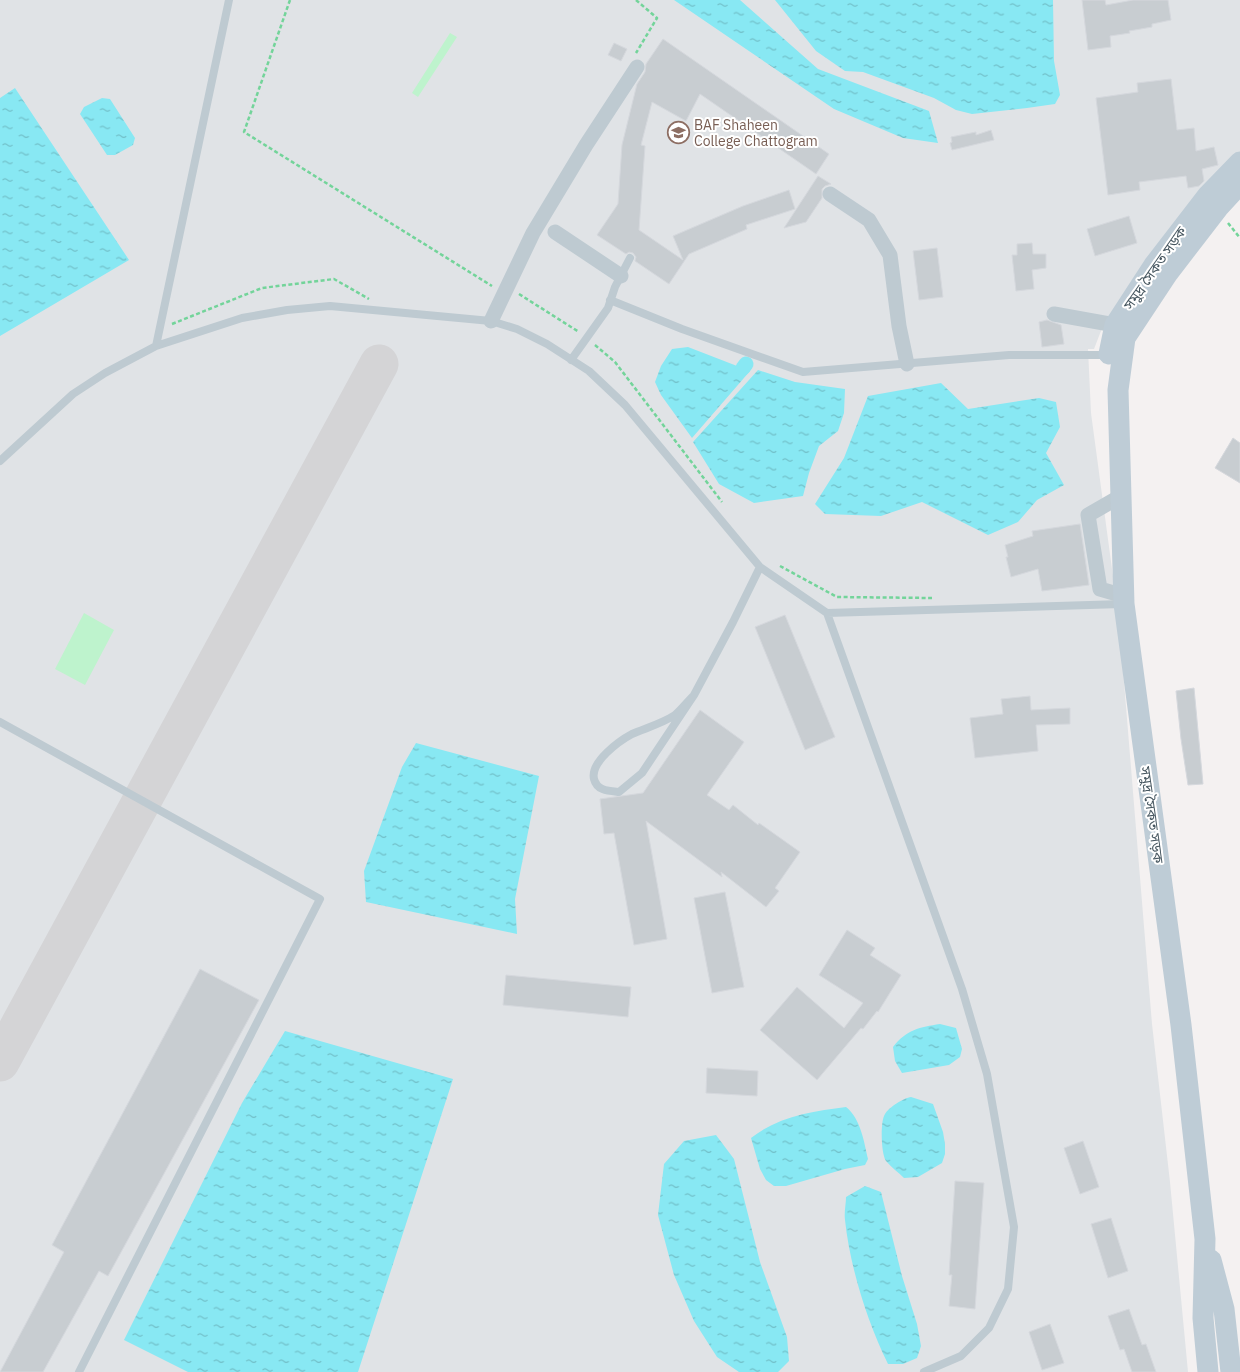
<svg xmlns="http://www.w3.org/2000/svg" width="1240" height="1372" viewBox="0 0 1240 1372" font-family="'IBM Plex Sans','Noto Sans Bengali',sans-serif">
<defs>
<pattern id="water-ripples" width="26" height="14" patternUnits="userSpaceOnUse" patternTransform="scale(1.25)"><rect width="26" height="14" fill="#88e8f3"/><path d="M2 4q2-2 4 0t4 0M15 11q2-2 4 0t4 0" fill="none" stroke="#71bfc8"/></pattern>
</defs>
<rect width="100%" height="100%" fill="#f4f1f1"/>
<path fill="#e0e3e6" d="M0,0H1240V154L1104,323L1094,349H1088L1091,413L1119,621L1152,1024L1170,1182L1188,1372H0Z"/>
<path fill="#bef3cd" d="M450,33L457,37L418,97L412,93Z
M84,613L114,630L85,685L55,669Z"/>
<path fill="url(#water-ripples)" d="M674,0H740L818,69L929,111L938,143L903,138L834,109Z
M775,0H1053L1054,61L1060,95L1055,104L1027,108L972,114L956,110L934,98L863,72L845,71L816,51Z
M15,88L129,260L0,336V98Z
M102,98L110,99L135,138L133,145L115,155H107L80,114L84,107Z
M688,347L750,371L692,438L661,395L655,382L661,366L672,349Z
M758,370L795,382L845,389L844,413L838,431L819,446L809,473L803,496L754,503L719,484L693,442Z
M941,383L968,409L1039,398L1056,402L1060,427L1046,453L1064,485L1037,500L1018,522L988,535L922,502L881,516L825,514L815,504L844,458L868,396Z
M416,743L539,776L515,899L517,934L366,902L364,871L402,767Z
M940,1024L956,1028L962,1049L960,1057L949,1065L902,1073L895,1061L893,1047C906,1030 920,1027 940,1024Z
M285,1031L453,1079L358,1372H188L124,1340L242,1103Z
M911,1097L933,1104L943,1132L945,1144V1154L942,1163L918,1177L904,1178C899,1173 891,1167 886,1161C881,1154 880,1121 885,1114C889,1107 904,1098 911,1097Z
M846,1107C861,1119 864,1142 868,1159L865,1165L845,1169L786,1186H774L766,1180L760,1169L751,1138C777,1117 813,1111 846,1107Z
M716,1135L734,1159L760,1262L787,1337L789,1361L778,1372H739L717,1357L694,1321L674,1275L658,1215L664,1164L684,1141Z
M865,1186L881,1192L902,1276L917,1324L921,1346L917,1358L903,1364H888C867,1321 850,1267 845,1220C844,1212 846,1204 846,1197Z"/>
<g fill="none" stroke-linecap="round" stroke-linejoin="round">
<path stroke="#88e8f3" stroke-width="15" d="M743,368L746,364"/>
<path stroke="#d4d4d6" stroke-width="39" d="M0,1062L379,364"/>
</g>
<path fill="#c8cdd1" stroke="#d5d8dd" d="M1082,0H1105L1106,5L1133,0H1168L1171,20L1152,24V27L1129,31L1130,33L1110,36L1111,47L1088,50Z
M663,39L829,154L816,174L700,94L686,121L652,102L641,145L645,146L639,230L683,260L673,236L743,206L789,190L795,209L746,225L747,229L689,254L669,284L635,261L636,257L633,253L629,252L626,254L597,235L618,204L622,145L637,84L645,72L646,64Z
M614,43L627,49L621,61L608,55Z
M1171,79L1177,130L1194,128L1196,151L1214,147L1218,165L1202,169L1204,181L1199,186L1188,188L1186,176L1139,182L1140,190L1108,195L1096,98L1138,92L1137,83Z
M991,130L994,140L952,150L950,143L952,142L951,137L976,132V135Z
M818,176L831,184L825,186L822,189V198L806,222L784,228Z
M1129,216L1137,243L1095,256L1087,229Z
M1032,243L1033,254H1046V268L1032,270L1034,289L1016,291L1012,255H1017V244Z
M937,248L943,297L919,300L913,251Z
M1047,320L1061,325L1064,344L1042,347L1039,322Z
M1233,438L1240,443V483L1215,468Z
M1080,524L1089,585L1042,591L1038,569L1011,577L1006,557H1008L1005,545L1033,536L1032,531Z
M785,615L835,737L805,750L755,627Z
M1194,688L1203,784L1188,785L1181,739L1176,691Z
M1030,696L1031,710L1070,708V724L1036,725L1038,751L975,758L970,718L1003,714L1001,699Z
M700,710L744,742L707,795L729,810L733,805L758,825L759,823L800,852L775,888L779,891L766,907L721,872L722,877L646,821L667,939L634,945L614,833L604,834L600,799L643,793Z
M725,892L744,987L712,993L694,898Z
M847,930L875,948L870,955L901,975L878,1012L877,1011L863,1029L861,1028L817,1080L760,1030L797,987L844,1028L863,1003L819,975Z
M200,969L259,1000L108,1276L99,1271L43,1372H0L64,1252L52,1245Z
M506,975L631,987L628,1017L503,1005Z
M707,1068L758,1071L757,1096L706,1093Z
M1083,1141L1099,1187L1080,1194L1064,1148Z
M955,1181L984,1183L975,1309L949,1306L952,1275H949Z
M1111,1218L1128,1271L1108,1278L1091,1224Z
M1129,1309L1142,1345L1146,1344L1156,1372H1132L1124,1349L1120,1350L1108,1316Z
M1050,1324L1064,1363L1042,1370L1029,1332Z"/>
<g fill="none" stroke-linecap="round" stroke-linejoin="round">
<path stroke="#73d49a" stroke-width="2.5" stroke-dasharray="4 2.5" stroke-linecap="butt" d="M290,0L244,132L492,286
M636,0L657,18L636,53
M1228,223L1240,238
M519,294L579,332
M172,324L262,288L334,279L369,299
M595,345L615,362L722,502
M780,566L837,597L932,598"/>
<path stroke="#becad1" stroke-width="8" d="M610,300L682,329L803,372L1009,355H1107
M156,346L242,318L287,310L330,306L491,321L517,329L547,344L589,371L625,405L760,567L827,613L962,989L987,1074L1014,1227L1008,1289L989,1328L961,1356L924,1372
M571,360L608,308L615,287L630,258
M0,461L73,394L105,373L156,346L229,0
M827,613L1122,604
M694,695C688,701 682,709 675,715C663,723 646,728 632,734C619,741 590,762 594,779C597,791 609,791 619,792L642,773L694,695L733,622L760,567
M0,722L320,899L79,1372"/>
<path stroke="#becad1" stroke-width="15" d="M830,194L869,220L890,255L899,326L907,364
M555,232L621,276
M1054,314L1115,325
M491,321L533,233L586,145L637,67
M1121,496L1088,515L1100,589L1124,596"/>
<path stroke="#beccd6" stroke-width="21" d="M1109,354L1115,325L1154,265L1208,195L1240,162
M1211,1260L1224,1309L1231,1372
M1208,1372L1203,1318L1205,1239L1181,1025L1124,604L1118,390L1125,338L1168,273L1218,208L1240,184"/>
</g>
<defs>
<symbol id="school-ring" viewBox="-11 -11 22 22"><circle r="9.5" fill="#fff" stroke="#8d6e63" stroke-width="1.5"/><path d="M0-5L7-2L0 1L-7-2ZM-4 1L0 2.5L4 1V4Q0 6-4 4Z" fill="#8d6e63"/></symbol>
</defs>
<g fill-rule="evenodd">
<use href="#school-ring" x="666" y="120" width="25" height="25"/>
</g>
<g text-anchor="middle" stroke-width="4" stroke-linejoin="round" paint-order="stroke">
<g font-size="14" fill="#785e54" stroke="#fff" text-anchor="start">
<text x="694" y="130">BAF Shaheen<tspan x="694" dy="16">College Chattogram</tspan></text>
</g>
<g font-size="14" fill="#475760" stroke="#fff">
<text transform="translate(1155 268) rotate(-55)" y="5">সমুদ্র সৈকত সড়ক</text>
<text transform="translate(1152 815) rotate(82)" y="5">সমুদ্র সৈকত সড়ক</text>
</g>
</g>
</svg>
